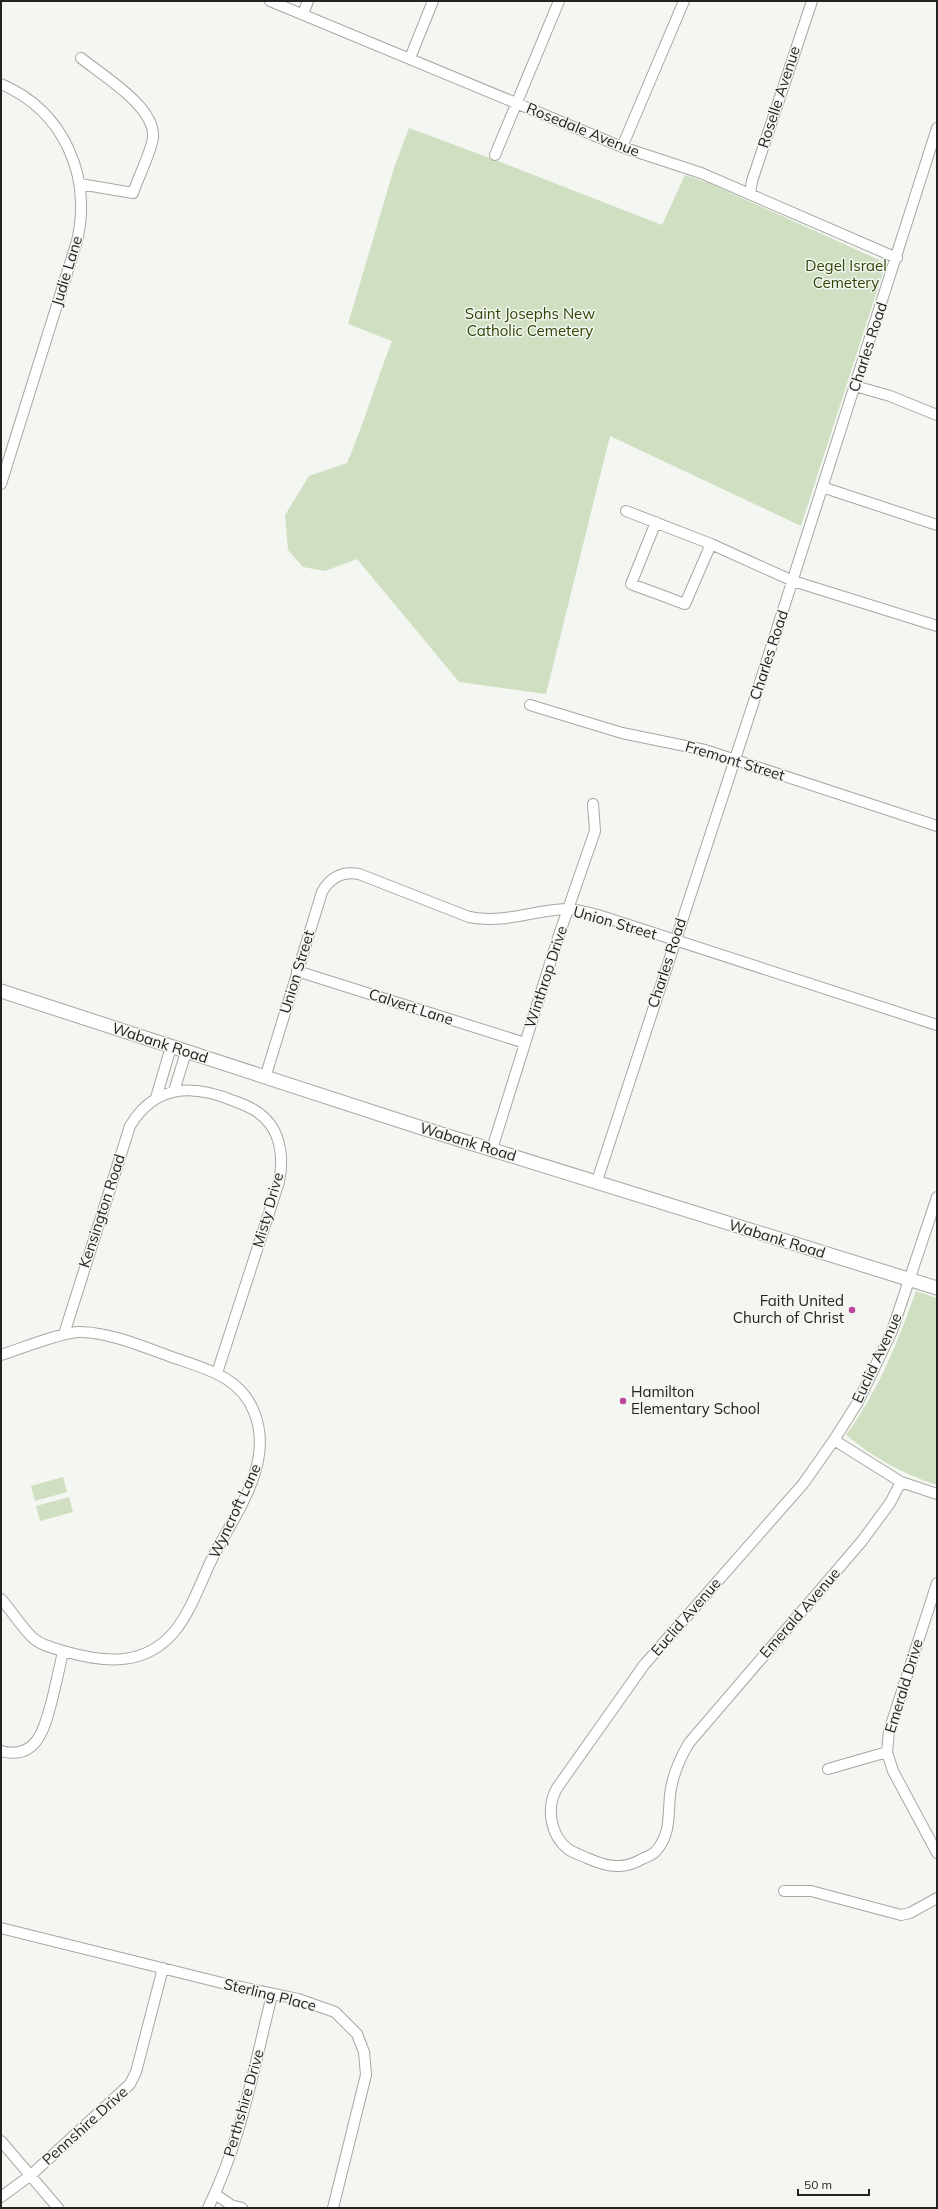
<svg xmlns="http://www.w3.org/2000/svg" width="938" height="2209" viewBox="0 0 938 2209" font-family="Mulish,sans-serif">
<rect width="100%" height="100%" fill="#f3f6f1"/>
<path fill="#d0dfc1" d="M409,128L498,161L662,225L685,175L711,184L886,263L801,526L610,436L546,694L459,682L357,559L325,571L303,567L288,550L285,515L309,476L347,463C364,423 376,382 392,341L348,324L394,168Z
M916,1291L937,1298V1485C903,1474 874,1458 846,1435C878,1392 898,1341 916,1291Z
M63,1477L67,1492L35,1501L31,1486Z
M69,1497L73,1512L40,1521L36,1506Z"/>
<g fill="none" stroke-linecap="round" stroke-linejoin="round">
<defs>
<path id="minor" d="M270,1L622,147L701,173L897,258
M303,14L308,1
M410,58L433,1
M1,84C64,111 92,176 77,241L1,484
M622,147L684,1
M495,155L559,1
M80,184L133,193C138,178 151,152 153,138C156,107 103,76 81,58
M750,194L752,181L812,1
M855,386L890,396L937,415
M822,487L937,525
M626,511L711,544L793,581L937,626
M656,522L631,584L685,604L711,544
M530,705L622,733L705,750L937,826
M297,971L525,1043
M265,1078L322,892C330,878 342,871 359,874L469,917C506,924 532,910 567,909C577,909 588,913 598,915L937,1025
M174,1091L186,1052
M156,1098L171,1047
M492,1149L558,938L595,831L593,804
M597,1181L754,701L937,128
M64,1334L130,1126C155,1084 193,1084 234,1101C248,1106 260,1111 270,1124C282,1140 283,1163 279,1182L217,1373
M1,1355C20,1349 64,1331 81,1332C112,1333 141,1346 169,1356C202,1368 240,1375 254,1412C274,1460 239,1509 216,1551C202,1577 193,1609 174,1632C145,1666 106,1663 67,1652C56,1649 42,1646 33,1638C21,1627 12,1611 1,1599
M834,1440L901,1482L937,1494
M901,1482L890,1503L862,1541L689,1743C680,1758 672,1777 670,1795C668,1816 671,1835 655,1852C652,1855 646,1857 642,1859C635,1863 627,1866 619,1866C608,1867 596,1862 587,1858C581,1855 573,1853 568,1849C550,1835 546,1807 557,1788L644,1665L803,1484L834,1440L858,1402L892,1331L937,1197
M937,1583L889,1731L887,1752L893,1771L937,1853
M1,1751C38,1761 45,1726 52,1700C56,1683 60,1667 63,1651
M828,1769L887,1752
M784,1891H811L901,1915L910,1913L937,1898
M1,1928L222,1983L298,1999L335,2012L357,2034L364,2052L366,2075L333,2208
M1,2141L58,2208
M215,2194L231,2205L242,2208
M1,2197L31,2175L130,2084L136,2072L163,1968
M208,2208C241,2142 254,2067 272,1995"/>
<path id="tertiary" d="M1,991L422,1128L937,1288"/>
</defs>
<use href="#minor" stroke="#a5a8a3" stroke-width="12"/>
<use href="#tertiary" stroke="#a5a8a3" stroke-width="15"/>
<use href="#minor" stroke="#fff" stroke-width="10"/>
<use href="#tertiary" stroke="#fff" stroke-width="13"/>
</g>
<g fill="#bd479d" stroke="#f3f6f1" stroke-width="1.5">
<circle cx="852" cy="1310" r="4"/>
<circle cx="623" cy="1401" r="4"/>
</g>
<g text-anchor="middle" stroke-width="3" stroke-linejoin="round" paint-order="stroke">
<g font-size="15" fill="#232422" stroke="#f3f6f1">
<text transform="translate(779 97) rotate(-72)" y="5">Roselle Avenue</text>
<text transform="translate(583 130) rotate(22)" y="5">Rosedale Avenue</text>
<text transform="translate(67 271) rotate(-73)" y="5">Judie Lane</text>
<text transform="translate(868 347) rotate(-72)" y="5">Charles Road</text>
<text transform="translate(769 655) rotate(-72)" y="5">Charles Road</text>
<text transform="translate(735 761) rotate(17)" y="5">Fremont Street</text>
<text transform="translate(615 923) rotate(16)" y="5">Union Street</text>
<text transform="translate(667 963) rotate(-72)" y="5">Charles Road</text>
<text transform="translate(297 972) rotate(-73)" y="5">Union Street</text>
<text transform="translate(546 977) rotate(-72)" y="5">Winthrop Drive</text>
<text transform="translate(411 1007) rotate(18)" y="5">Calvert Lane</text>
<text transform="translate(160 1043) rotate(18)" y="5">Wabank Road</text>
<text transform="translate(468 1142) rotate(17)" y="5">Wabank Road</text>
<text transform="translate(268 1210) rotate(-74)" y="5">Misty Drive</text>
<text transform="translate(102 1211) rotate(-72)" y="5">Kensington Road</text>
<text transform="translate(777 1239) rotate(17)" y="5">Wabank Road</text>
<text transform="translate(877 1358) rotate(-65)" y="5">Euclid Avenue</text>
<text transform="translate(235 1511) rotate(-65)" y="5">Wyncroft Lane</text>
<text transform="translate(800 1613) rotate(-49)" y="5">Emerald Avenue</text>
<text transform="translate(686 1617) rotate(-49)" y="5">Euclid Avenue</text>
<text transform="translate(904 1686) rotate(-73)" y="5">Emerald Drive</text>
<text transform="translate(270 1995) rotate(14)" y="5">Sterling Place</text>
<text transform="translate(244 2103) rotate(-74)" y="5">Perthshire Drive</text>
<text transform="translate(85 2126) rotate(-42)" y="5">Pennshire Drive</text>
</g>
<g font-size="15" fill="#2c4502" stroke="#f3f6f1">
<text x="846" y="271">Degel Israel<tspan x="846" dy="17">Cemetery</tspan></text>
<text x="530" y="319">Saint Josephs New<tspan x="530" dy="17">Catholic Cemetery</tspan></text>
</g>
<g font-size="15" fill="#232422" stroke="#f3f6f1" text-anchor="end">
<text x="844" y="1306">Faith United<tspan x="844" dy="17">Church of Christ</tspan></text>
<text x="631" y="1397" text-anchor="start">Hamilton<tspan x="631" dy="17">Elementary School</tspan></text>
</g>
</g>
<rect width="938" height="2209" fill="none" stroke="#232422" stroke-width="4"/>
<path d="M798 2189v6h71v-6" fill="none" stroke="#232422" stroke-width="2"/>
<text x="804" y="2189" font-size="12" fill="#232422" stroke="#f3f6f1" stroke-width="3" paint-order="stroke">50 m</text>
</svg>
